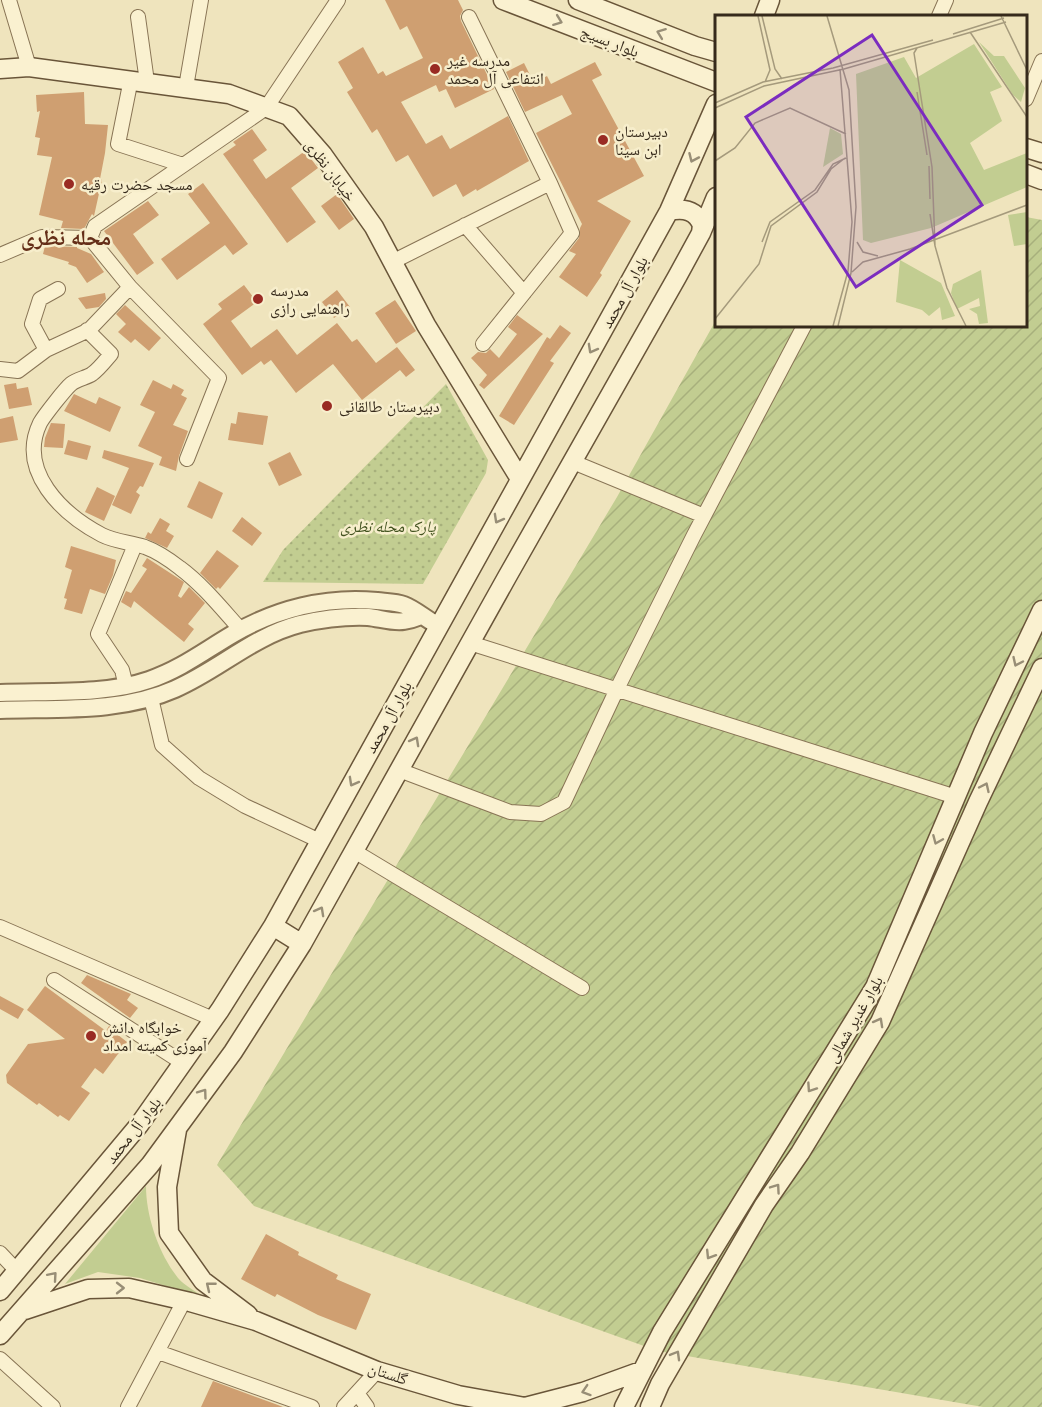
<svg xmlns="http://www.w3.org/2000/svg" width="1042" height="1407" viewBox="0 0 1042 1407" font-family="'Roboto Serif','Noto Naskh Arabic',serif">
<defs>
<pattern id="park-dots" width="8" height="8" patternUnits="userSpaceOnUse" patternTransform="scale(1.5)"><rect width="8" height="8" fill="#c2cd91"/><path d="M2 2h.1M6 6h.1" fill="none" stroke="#a7b07c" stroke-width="1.8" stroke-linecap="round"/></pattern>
<pattern id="garden-furrows" width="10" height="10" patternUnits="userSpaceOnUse" patternTransform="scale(1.5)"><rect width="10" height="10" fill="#c2cd91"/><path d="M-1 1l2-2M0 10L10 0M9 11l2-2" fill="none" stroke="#a7b07c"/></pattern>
</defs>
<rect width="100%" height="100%" fill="#efe4bd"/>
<path fill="#c2cd91" d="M146,1186C146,1217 159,1254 178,1278C185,1286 197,1292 205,1298L140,1278L98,1272L65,1284Z"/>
<path fill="url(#park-dots)" d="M446,384L488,460L486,473L423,584L263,582L283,550Z"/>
<path fill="url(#garden-furrows)" d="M1026,217L1042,220V1407H983L658,1351L254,1206L217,1165L617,497L716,320V326H1026Z"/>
<path fill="#cf9f71" d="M385,0H458L463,10L460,16L461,21L494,89L455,108L446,89L439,92L436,85L401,102L426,144L442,135L450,149L508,116L529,161L477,191L476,189L463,197L456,184L433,197L408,155L396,162L377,129L372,133L347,92L353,88L338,62L363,47L378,74L383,71L386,76L423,58L407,26L400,30Z
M595,62L602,75L592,80L644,176L597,201L631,221L600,273L602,275L587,297L559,277L576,254L569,251L579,238L580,228L582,224L536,133L572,114L562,95L525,112L506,72L524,63L534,83L547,76L551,84Z
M84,92L85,124L108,125L105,153L100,179L102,180L94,216L92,214L84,229L61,228L63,221L39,215L52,157L37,155L40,138L35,137L40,111L37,112L36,95Z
M252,129L267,150L253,160L266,179L305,151L318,168L291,188L316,222L287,243L223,154L236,145L233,142Z
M203,183L248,244L233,255L225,245L177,280L161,259L210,223L188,194Z
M337,194L354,219L339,230L321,206Z
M148,201L159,215L133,234L154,263L137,275L104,231Z
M45,246L77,247V248L91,254L104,272L87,283L76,267L68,264L69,262L43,254Z
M244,285L257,302L231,321L251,348L277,329L297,355L337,323L352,342L357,339L376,363L397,347L415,370L406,377L400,370L362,400L333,364L296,393L271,360L264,365L261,361L242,375L203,324L222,309L218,304Z
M337,290L350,307L334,318L322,302Z
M105,293L106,299L99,307L86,309L78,298Z
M395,300L416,331L396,344L375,313Z
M125,305L161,338L149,351L135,339L131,343L118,332L126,324L116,314Z
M517,315L543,334L484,389L479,385L487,375L471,358L478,352L486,353L490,349L499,358L517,334L508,327Z
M560,325L571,333L550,361L554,363L514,425L499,416L547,337L550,339Z
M153,380L171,389L173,384L184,390L181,395L187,398L173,425L188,431L179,456L176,471L159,465L162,457L138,446L155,412L140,405Z
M16,383L17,389L28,387L32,405L9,409L4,385Z
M74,394L96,404L99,397L121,407L110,432L64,411Z
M238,412L268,416L263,445L228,440L231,423L236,424Z
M13,416L18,440L0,443V419Z
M51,423L65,424L63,448L44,447L45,438Z
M68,440L91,446L87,460L64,454Z
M104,450L154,463L143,487L140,486L136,492L140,495L131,514L112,505L129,468L102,458Z
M290,452L302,475L279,486L268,463Z
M199,481L223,493L212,519L187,507Z
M97,487L115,496L104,521L85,512Z
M242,517L262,533L252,546L232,531Z
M160,518L170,524L166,531L174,536L167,548L145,538L148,532L151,534Z
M71,546L116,560L113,575L105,594L90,589L82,614L64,609L67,599L64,598L72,570L65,567Z
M217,550L239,566L220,589L218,587L216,589L200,573Z
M147,558L184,582L178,596L181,598L189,587L205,603L188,624L194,629L184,642L134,601L131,608L121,602L126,591L131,593L147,569L142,566Z
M87,975L131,994L127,1000L138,1008L130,1018L81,983Z
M45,986L106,1031L109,1026L120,1033L118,1035L127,1042L103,1074L95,1068L81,1087L90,1093L69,1121L60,1115L58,1117L39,1103L37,1105L7,1083L6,1075L28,1044L65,1039L27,1010Z
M0,996L24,1009L18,1019L0,1009Z
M266,1234L299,1252L298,1255L338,1275L336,1279L371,1294L356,1330L318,1315L277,1294L275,1297L241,1279Z
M213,1381L278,1405L283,1407H201Z"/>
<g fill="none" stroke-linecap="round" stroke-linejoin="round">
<defs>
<path id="minor" d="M9,0L29,67
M939,16L946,0
M138,17L147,82
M131,79L118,144L183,165
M186,87L201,0
M1026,99L1042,61
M465,225L524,293
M0,255L42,237L90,238
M392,262L550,183L469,17
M87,330L111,354C105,361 99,369 92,374C86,378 77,379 71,384C65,389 44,416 40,423C17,471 62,514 102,535C116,542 130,542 145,547C156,551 171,561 180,568C203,585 222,609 241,630
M483,344L572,233L550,183
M46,350L32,324L40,299L58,289
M0,369L18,371L46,350L89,330L130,287
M187,459L219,378L130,287L90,238L95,226L266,108L338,0
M573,462L704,516
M470,643L956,797
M126,686L122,670L98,634L135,545
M151,698L162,745L199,778L245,806L320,841
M399,770L510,812L541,814L564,802L617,689L694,535L804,326
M354,851L582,988
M0,927L213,1019
M54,980L183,1063
M0,1253L18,1272
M158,1352L312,1407
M0,1359L53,1407
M357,1393L367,1407
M128,1407L184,1301
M344,1407L377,1371"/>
<path id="tertiary" d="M0,693C46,691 106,695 149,680C181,669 204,651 233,634C276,609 326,596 377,601C385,602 396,602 404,605C415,609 427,620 439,626
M0,710C58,708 121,713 175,689C219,670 253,636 300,624C322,619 345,616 368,617C379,618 393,623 404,621C410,620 416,618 421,616"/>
<path id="secondary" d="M503,0L716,82
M578,0L695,46L716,52
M764,16L770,0
M0,69L29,67L229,94L289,116L323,155L374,227L426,325L520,479
M1026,148L1042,153
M1026,174L1042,180
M669,211C684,208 696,210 702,225L701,233
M273,926L302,944
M177,1130L167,1187L169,1233L203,1281L248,1315
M0,1291L139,1125L220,1010L273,926L669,211L716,104
M25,1310L88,1289L129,1288L190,1302L256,1321L377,1371L458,1395L525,1407L583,1392L641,1371
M0,1335L150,1165L233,1052L302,944L507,577L677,277L701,233L716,197
M624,1407L662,1332L875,987L983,733L1042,610
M650,1407L660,1384L764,1205L800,1153L880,1022L978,802L1042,668"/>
</defs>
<use href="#minor" stroke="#887455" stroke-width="16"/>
<use href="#tertiary" stroke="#887455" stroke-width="20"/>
<use href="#secondary" stroke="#695539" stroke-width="21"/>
<use href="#minor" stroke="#faf1d0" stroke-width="14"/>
<use href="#tertiary" stroke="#faf1d0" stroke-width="16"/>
<use href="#secondary" stroke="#faf1d0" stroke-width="18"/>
</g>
<defs><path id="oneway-chevron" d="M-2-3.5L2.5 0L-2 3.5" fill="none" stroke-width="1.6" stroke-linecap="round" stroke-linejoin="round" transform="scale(1.5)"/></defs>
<g stroke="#988e76">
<use href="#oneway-chevron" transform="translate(558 21) rotate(21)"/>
<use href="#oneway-chevron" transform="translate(661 33) rotate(-159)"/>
<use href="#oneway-chevron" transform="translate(693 158) rotate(114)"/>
<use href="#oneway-chevron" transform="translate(592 349) rotate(119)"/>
<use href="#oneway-chevron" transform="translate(498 519) rotate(119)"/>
<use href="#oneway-chevron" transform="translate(1017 662) rotate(115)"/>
<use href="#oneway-chevron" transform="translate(415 741) rotate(-61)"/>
<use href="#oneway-chevron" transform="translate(353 782) rotate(119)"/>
<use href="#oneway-chevron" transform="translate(985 787) rotate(-65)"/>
<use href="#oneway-chevron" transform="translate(937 840) rotate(113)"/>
<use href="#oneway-chevron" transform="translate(320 911) rotate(-61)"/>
<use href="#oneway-chevron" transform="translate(879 1022) rotate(-61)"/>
<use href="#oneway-chevron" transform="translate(811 1088) rotate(124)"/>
<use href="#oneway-chevron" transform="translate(203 1093) rotate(-54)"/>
<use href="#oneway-chevron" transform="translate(776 1188) rotate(-55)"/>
<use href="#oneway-chevron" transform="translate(710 1255) rotate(122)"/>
<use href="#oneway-chevron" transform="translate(53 1276) rotate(-49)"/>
<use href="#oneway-chevron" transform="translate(210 1286) rotate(-141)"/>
<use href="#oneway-chevron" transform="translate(120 1288)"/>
<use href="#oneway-chevron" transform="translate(676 1355) rotate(-60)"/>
<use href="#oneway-chevron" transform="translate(586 1391) rotate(162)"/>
</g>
<g fill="#992b23" stroke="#f7eecc" stroke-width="2">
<circle cx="435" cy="69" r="6"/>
<circle cx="603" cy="140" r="6"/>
<circle cx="69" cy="184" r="6"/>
<circle cx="258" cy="299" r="6"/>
<circle cx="327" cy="406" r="6"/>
<circle cx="91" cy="1036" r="6"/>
</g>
<g text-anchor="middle" stroke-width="5" stroke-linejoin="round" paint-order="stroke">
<g font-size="16" fill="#362a1b" stroke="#f7eecc">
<text transform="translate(610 41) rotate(21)" y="6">بلوار بسیج</text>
<text transform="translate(331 170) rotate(53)" y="6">خیابان نظری</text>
<text transform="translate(624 292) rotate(-61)" y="6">بلوار آل محمد</text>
<text transform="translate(388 717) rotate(-61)" y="6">بلوار آل محمد</text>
<text transform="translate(854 1019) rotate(-60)" y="6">بلوار غدیر شمالی</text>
<text transform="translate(133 1130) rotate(-52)" y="6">بلوار آل محمد</text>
<text transform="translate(388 1373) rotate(18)" y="6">گلستان</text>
</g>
<g font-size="16" fill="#362a1b" stroke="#f7eecc" text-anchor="start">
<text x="447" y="66">مدرسه غیر<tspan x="447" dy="18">انتفاعی آل محمد</tspan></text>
<text x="615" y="137">دبیرستان<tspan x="615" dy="18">ابن سینا</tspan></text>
<text x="81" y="190">مسجد حضرت رقیه</text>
<text x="270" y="296">مدرسه<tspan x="270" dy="18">راهنمایی رازی</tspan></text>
<text x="339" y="412">دبیرستان طالقانی</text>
<text x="103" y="1033">خوابگاه دانش<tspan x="103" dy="18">آموزی کمیته امداد</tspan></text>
</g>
<g font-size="16" font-style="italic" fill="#435320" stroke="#f7eecc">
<text x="388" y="532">پارک محله نظری</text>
</g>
<g font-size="22" font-weight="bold" fill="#642e18" stroke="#f7eecc">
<text x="66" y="245">محله نظری</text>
</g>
</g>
<g transform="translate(715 15)">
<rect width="312" height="312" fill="#efe4bd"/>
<path d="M312,197V229L299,231L293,200Z" fill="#c2cd91"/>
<path d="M185,245L226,268L240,301L227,305L225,292L214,301L207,295L181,287ZM266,255L273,308L264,309L262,299L254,294L265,291L264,283L242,294L236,278L238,269Z" fill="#c2cd91"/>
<path d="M115,113L126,119L128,139L108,152Z" fill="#c2cd91"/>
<path d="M264,27L279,41H289L310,73L306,87L298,80ZM259,29L287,72L275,77L287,106L255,128L269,155L312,138V172L216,213L156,228L148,225L141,59L189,42L201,63Z" fill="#c2cd91"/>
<path fill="none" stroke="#a59a7c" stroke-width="1.5" d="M43,1L55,55L50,67M47,1L60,54L67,64M112,1L134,75L141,192L136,258L123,311M286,1L312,55M255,17L312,102M238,19L289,3M202,33L199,38L217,152L220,231L232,273L251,311M202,77L212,140M0,88L48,67L118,53L218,25M0,93L49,71L129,54L291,7M0,146L20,133L40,108L75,93L131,119M214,151L215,184M215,199L220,231M47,227L55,207L100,175L118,149L131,143M142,227L148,237L163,241M137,257L148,247L195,234L312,190M0,304L44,249L56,211L102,177L116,154L130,143M118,311L133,256L137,207L125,54"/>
<path fill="#7b2cbf" fill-opacity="0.15" stroke="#7b2cbf" stroke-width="3" d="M157,20L267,190L141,272L31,102Z"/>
<rect width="312" height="312" fill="none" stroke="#362a1b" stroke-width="3"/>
</g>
</svg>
